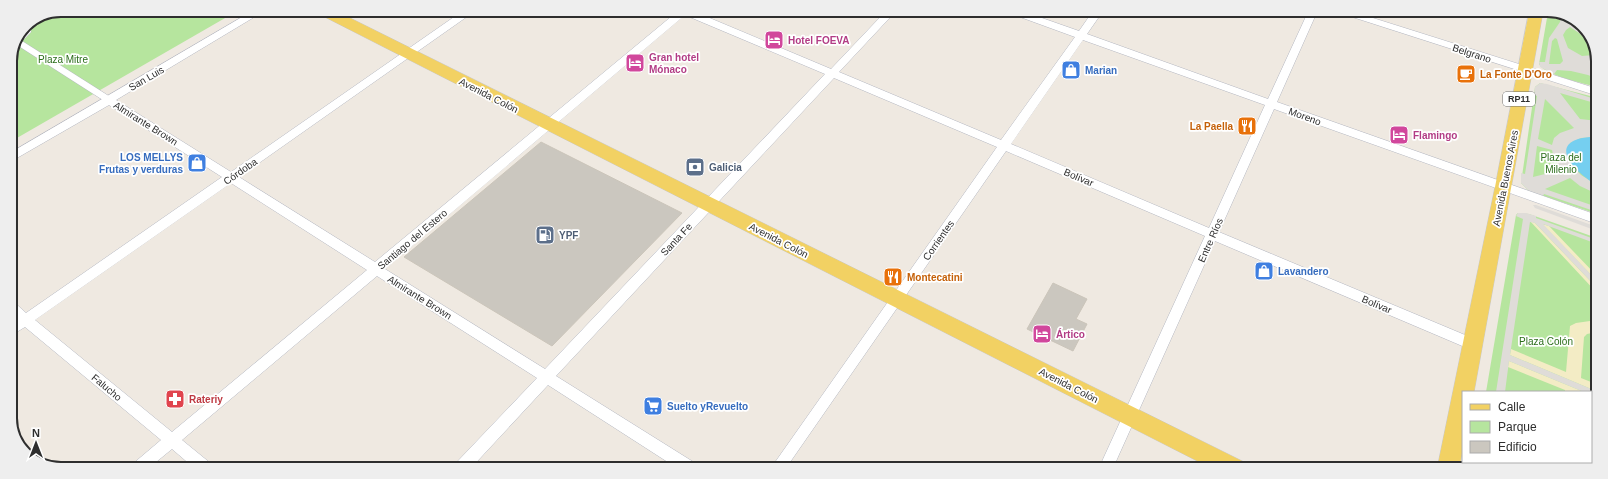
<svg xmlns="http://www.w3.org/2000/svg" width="1608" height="479" viewBox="0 0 1608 479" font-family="Helvetica,sans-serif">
<rect width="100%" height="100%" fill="#efe9e1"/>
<path fill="#b6e59e" d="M62,10H239L10,142V61L25,25Z
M1548,12H1560L1585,28L1598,58V87C1585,84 1544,75 1539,64Z
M1540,83L1598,98L1597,214L1529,191L1521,183L1535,87Z
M1518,213L1529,214L1597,238L1596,431L1591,439V392H1486L1516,215Z
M1474,462H1567L1547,469H1473Z"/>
<path fill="#f3ecc5" d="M1530,221L1535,223L1597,288V293Z
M1542,224L1549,226L1597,276V281Z
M1597,320V332L1587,334L1584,337L1581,378L1596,384V391L1510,355L1511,349L1566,372L1570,326L1576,323Z
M1509,361L1584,392H1565V390L1508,367Z"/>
<path fill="#dfdcd8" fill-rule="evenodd" d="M1561,12L1571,19L1579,27L1580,24L1585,28L1598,58V79L1588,75L1571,71L1557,70L1554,74L1540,67L1539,62H1545L1549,38L1560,22ZM1570,27L1579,33L1590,43L1594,52V55L1582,56L1568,48L1563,35L1566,30ZM1555,38L1557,39L1563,61L1560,64H1549L1552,41Z
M1540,83L1547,84L1598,100V104L1560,93L1580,119L1598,121V137L1581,138L1570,143L1573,167L1581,175L1597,185V194L1580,186L1570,178L1545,189L1597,207V212L1544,194L1543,196L1529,191L1521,183V173L1525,174L1537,96L1534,95L1535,87ZM1545,99L1574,128L1560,133L1554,138L1552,145L1538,139ZM1537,146L1552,150L1554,158L1561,170L1533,177Z
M1533,205H1536L1597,227V231L1535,208Z
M1518,213H1526L1536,216V218L1597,240V244L1543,224L1597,281V288L1535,223L1530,222L1510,355L1596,391V397L1591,395V392H1584L1509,361L1505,392H1496L1523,219L1516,216Z"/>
<path fill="#75cff0" d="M1590,137H1598L1597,185C1575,173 1544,141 1590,137Z"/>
<path fill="#cbc7bf" stroke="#cbc5ba" d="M541,142L682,213L552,346L404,257Z
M1053,283L1087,299L1076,319L1087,324L1073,351L1027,329Z"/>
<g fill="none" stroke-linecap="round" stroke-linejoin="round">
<defs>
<path id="pedestrian" d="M29,23L31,32L22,41L112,98L113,100L112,102H106L17,45L25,25Z"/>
<path id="minor" d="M254,10H266L116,100L231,172L464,10L475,11L239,177L375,262L678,11H693L831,69L886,11H896L839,72L1001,140L1075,37L1009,13L1007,11H1022L1079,31L1093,11H1103L1087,34L1268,99L1308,12H1317L1277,102L1597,215V224L1274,109L1219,232L1477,340L1479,344L1477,348L1472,350L1467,348L1215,241L1113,468H1099L1205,236L1006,151L786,468H771L997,147L834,78L556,376L695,463L697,468H677L548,385L471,468H454L456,463L537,378L377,276L182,440L209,462L211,467H193L172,449L150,467H133L135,462L161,440L25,327L10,336V324L16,320L10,315V302L15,303L26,313L222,177L109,105L10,162V153ZM685,15L825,74L545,369L385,269ZM1083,40L1265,105L1209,228L1011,144ZM231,183L367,270L172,432L35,320Z
M1341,12H1354L1598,89V96L1343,14Z"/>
<path id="primary" d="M315,10H334L1244,462L1247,469H1213L317,13Z
M1529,12H1543L1474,392H1463V448L1459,469H1437L1495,187Z"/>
</defs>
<use href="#pedestrian" stroke="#b4b7c1" stroke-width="1"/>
<use href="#minor" stroke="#b4b7c1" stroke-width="1"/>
<use href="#primary" stroke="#c9c9c9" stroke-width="1"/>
<use href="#pedestrian" fill="#fff" fill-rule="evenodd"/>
<use href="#minor" fill="#fff" fill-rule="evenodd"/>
<use href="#primary" fill="#f2d163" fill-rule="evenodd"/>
</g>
<defs>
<symbol id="hotel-square" viewBox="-11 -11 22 22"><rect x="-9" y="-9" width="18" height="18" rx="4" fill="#d1479c" stroke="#fff"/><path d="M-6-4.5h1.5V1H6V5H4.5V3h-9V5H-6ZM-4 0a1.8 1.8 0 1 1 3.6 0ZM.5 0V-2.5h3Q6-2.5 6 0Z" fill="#fff"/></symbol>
<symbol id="shop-square" viewBox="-11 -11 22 22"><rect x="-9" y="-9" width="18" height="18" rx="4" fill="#3f7fe0" stroke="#fff"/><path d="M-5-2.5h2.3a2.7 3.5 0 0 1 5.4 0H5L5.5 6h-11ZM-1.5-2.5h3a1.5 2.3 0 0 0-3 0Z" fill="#fff"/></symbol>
<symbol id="cafe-square" viewBox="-11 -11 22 22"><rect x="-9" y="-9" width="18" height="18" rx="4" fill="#e8710a" stroke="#fff"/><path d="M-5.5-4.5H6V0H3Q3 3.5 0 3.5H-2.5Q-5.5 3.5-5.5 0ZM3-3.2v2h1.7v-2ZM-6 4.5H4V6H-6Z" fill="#fff"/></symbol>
<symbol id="restaurant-square" viewBox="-11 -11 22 22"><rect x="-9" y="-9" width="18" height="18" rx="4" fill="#e8710a" stroke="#fff"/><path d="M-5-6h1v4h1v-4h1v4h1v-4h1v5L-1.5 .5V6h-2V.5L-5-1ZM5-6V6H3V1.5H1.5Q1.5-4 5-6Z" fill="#fff"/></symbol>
<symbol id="bank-square" viewBox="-11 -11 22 22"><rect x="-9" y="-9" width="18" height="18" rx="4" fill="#5c6f8a" stroke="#fff"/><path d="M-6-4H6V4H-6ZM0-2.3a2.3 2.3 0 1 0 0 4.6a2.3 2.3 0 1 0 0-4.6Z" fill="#fff"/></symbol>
<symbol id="fuel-square" viewBox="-11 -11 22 22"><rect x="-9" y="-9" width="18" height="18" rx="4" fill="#5c6f8a" stroke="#fff"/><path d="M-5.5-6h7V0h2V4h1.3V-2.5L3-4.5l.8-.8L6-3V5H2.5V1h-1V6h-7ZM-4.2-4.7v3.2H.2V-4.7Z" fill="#fff"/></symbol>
<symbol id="pharmacy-square" viewBox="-11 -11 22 22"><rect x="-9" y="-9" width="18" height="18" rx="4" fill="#e0444e" stroke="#fff"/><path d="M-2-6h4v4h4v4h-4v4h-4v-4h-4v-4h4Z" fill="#fff"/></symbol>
<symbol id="supermarket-square" viewBox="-11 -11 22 22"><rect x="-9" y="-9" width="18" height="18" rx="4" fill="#3f7fe0" stroke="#fff"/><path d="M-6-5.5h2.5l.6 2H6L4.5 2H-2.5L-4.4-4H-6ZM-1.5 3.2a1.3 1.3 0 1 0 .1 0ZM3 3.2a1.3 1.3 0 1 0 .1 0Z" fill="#fff"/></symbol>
</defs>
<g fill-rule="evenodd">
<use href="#hotel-square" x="763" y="29" width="22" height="22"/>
<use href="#hotel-square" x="624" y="52" width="22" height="22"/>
<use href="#shop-square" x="1060" y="59" width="22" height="22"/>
<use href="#cafe-square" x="1455" y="63" width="22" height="22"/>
<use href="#restaurant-square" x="1236" y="115" width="22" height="22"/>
<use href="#hotel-square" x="1388" y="124" width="22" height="22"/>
<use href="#shop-square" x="186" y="152" width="22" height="22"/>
<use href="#bank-square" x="684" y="156" width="22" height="22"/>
<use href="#fuel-square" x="534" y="224" width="22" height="22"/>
<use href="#shop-square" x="1253" y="260" width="22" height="22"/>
<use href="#restaurant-square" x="882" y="266" width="22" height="22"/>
<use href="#hotel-square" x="1031" y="323" width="22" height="22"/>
<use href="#pharmacy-square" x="164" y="388" width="22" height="22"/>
<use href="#supermarket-square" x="642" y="395" width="22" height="22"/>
</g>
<g text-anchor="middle" stroke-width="3.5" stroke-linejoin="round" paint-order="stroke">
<rect fill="#fff" stroke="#6d6d6d" stroke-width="1" x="1503" y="92" width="32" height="14" rx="3"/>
<g font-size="9" font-weight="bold" fill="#2e2e2e">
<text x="1519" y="102">RP11</text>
</g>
<g font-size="10" font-weight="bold" fill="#b23c85" stroke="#fff" text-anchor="start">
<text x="788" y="44">Hotel FOEVA</text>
<text x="649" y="61">Gran hotel<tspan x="649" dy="12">Mónaco</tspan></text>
<text x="1413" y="139">Flamingo</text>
<text x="1056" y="338">Ártico</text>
</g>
<g font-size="10" fill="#2e2e2e" stroke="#fff">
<text transform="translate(1472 53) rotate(18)" y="4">Belgrano</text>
<text transform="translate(146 78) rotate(-30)" y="4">San Luis</text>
<text transform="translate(489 95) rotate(27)" y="4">Avenida Colón</text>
<text transform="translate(1305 116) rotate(20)" y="4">Moreno</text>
<text transform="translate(146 123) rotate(32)" y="4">Almirante Brown</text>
<text transform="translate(240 171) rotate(-35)" y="4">Córdoba</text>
<text transform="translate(1079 177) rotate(23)" y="4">Bolívar</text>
<text transform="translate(1505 178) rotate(-79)" y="4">Avenida Buenos Aires</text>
<text transform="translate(412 239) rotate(-40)" y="4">Santiago del Estero</text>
<text transform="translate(676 239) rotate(-47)" y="4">Santa Fe</text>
<text transform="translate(779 240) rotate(27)" y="4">Avenida Colón</text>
<text transform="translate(938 240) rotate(-55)" y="4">Corrientes</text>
<text transform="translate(1210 240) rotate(-66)" y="4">Entre Ríos</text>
<text transform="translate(420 297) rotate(32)" y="4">Almirante Brown</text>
<text transform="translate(1377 304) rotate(23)" y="4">Bolívar</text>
<text transform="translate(1069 385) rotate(27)" y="4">Avenida Colón</text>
<text transform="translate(107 387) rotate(40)" y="4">Falucho</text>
</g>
<g font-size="10" fill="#2c6e1b" stroke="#fff">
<text x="63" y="63">Plaza Mitre</text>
<text x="1561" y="161">Plaza del<tspan x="1561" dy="12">Milenio</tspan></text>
<text x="1546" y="345">Plaza Colón</text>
</g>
<g font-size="10" font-weight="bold" fill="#366cbe" stroke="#fff" text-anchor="start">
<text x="1085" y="74">Marian</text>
<text x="183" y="161" text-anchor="end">LOS MELLYS<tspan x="183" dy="12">Frutas y verduras</tspan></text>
<text x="1278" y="275">Lavandero</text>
<text x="667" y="410">Suelto yRevuelto</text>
</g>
<g font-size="10" font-weight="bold" fill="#c56008" stroke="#fff" text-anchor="start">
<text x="1480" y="78">La Fonte D'Oro</text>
<text x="1233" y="130" text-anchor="end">La Paella</text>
<text x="907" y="281">Montecatini</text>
</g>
<g font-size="10" font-weight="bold" fill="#4e5e75" stroke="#fff" text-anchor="start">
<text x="709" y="171">Galicia</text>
<text x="559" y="239">YPF</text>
</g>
<g font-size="10" font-weight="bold" fill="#be3a42" stroke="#fff" text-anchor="start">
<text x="189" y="403">Rateriy</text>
</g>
</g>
<path d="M0 0H1608V479H0ZM61 17H1547A44 44 0 0 1 1591 61V418A44 44 0 0 1 1547 462H61A44 44 0 0 1 17 418V61A44 44 0 0 1 61 17Z" fill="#eee" fill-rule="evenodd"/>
<path fill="none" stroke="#2e2e2e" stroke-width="2" d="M61 17H1547A44 44 0 0 1 1591 61V418A44 44 0 0 1 1547 462H61A44 44 0 0 1 17 418V61A44 44 0 0 1 61 17Z"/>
<rect x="1462" y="391" width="130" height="72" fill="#ffffff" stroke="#ababab"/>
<rect x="1470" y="404" width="20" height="6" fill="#f2d163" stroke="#ababab"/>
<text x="1498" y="411" font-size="12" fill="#2e2e2e">Calle</text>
<rect x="1470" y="421" width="20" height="12" fill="#b6e59e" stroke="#ababab"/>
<text x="1498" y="431" font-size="12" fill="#2e2e2e">Parque</text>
<rect x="1470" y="441" width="20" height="12" fill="#cbc7bf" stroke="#ababab"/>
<text x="1498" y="451" font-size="12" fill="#2e2e2e">Edificio</text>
<g transform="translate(36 443)" stroke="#ffffff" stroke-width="3" paint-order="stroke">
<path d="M0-3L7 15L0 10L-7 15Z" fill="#2e2e2e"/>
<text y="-6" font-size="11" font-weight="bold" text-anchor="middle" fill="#2e2e2e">N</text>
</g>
</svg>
